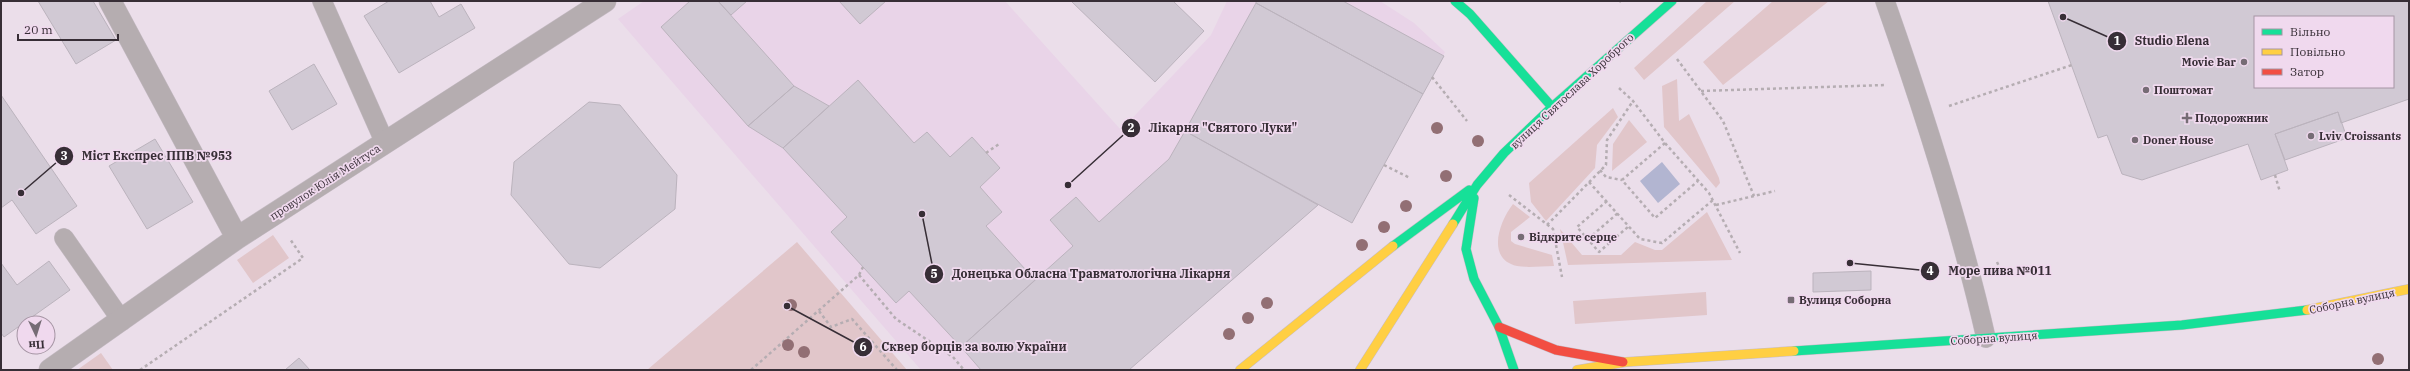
<svg xmlns="http://www.w3.org/2000/svg" width="2410" height="371" viewBox="0 0 2410 371" font-family="'IBM Plex Serif',serif">
<rect width="100%" height="100%" fill="#ebdeea"/>
<path fill="#e9d4e8" d="M644,1H1005L1121,130L1211,35L1227,1H1380L1414,23L1445,52L1352,223L1318,205L1129,370H921L618,19Z"/>
<path fill="#e1c6ca" d="M1707,1H1735L1644,80L1634,68Z
M1773,1H1829L1723,85L1703,62Z
M1677,79L1679,121L1689,114L1719,178L1720,183L1716,188L1664,127L1662,86Z
M1613,108L1618,117L1597,145L1595,168L1546,221L1531,202L1529,183Z
M1629,120L1647,142L1612,171L1613,144Z
M1513,204L1530,217L1511,232V241L1515,244L1552,255L1554,266C1542,266 1528,268 1517,266C1486,259 1499,222 1513,204Z
M1707,212L1732,260L1568,265L1560,229L1582,255H1621L1635,242L1655,250H1662Z
M273,235L289,258L253,283L237,260Z
M797,242L907,370H647Z
M1706,292L1707,315L1575,324L1573,301Z
M101,353L113,370H77Z"/>
<path fill="#b2b5d1" d="M1662,162L1680,184L1658,203L1640,181Z"/>
<path fill="#d1c9d4" stroke="#bbb3bd" fill-rule="evenodd" d="M38,1H93L116,40L76,64Z
M389,1H430L439,17L461,4L475,28L399,73L364,16Z
M690,1H718L794,86L748,126L661,27Z
M718,1H747L731,15Z
M839,1H886L860,24Z
M1071,1H1173L1204,31L1155,82Z
M1256,1H1343L1444,56L1423,94L1256,3Z
M2048,1H2409V99L2341,123L2338,112L2275,134L2288,170L2261,180L2248,144L2142,180L2122,174L2107,135L2098,138ZM2255,17H2393V87H2255Z
M1256,3L1423,94L1352,223L1185,131Z
M314,64L337,104L292,130L269,91Z
M858,80L914,143L927,132L950,157L972,137L1000,168L980,187L1002,212L986,226L1035,280L961,347L909,291L896,303L831,232L847,217L783,148Z
M794,86L829,106L783,148L748,126Z
M1,95L77,206L36,234L12,200L1,208Z
M589,102L620,105L677,175L675,209L600,268L569,264L511,195L514,162Z
M2338,112L2347,138L2285,160L2275,134Z
M1185,131L1318,205L1129,370H981L961,347L1073,246L1050,220L1076,197L1099,222L1169,159Z
M155,139L193,202L147,229L109,166Z
M49,261L70,290L4,337L1,333V263L17,285Z
M1871,271V290L1813,292V273Z
M299,358L310,370H285Z"/>
<g fill="none" stroke-linecap="round" stroke-linejoin="round">
<defs>
<path id="lane" d="M322,1L385,143
M1885,1C1924,112 1960,224 1986,338
M64,238L122,321"/>
<path id="street" d="M110,1L237,238
M50,370L237,238L605,1"/>
<path id="fast" d="M1455,1L1470,14L1552,107
M1474,198L1466,249L1474,279L1499,327L1514,370
M1453,224L1477,185L1504,153L1552,107L1672,1
M1393,246L1469,190
M1794,351L2182,325L2307,310"/>
<path id="slow" d="M2307,310L2409,289
M1240,370L1393,246
M1360,370L1453,224
M1577,370L1626,362L1794,351"/>
<path id="jam" d="M1499,327L1556,350L1623,362"/>
</defs>
<use href="#lane" stroke="#c6bcc5" stroke-width="20"/>
<use href="#street" stroke="#c6bcc5" stroke-width="23"/>
<use href="#fast" stroke="#c6bcc5" stroke-width="10"/>
<use href="#slow" stroke="#c6bcc5" stroke-width="10"/>
<use href="#jam" stroke="#c6bcc5" stroke-width="10"/>
<path stroke="#b5adb2" stroke-width="2.5" stroke-dasharray="3 3" stroke-linecap="butt" d="M1620,1L1621,2
M1677,59L1723,121L1754,196
M1432,77L1467,121
M1619,88L1633,101L1665,143L1709,193L1740,253
M1701,91L1886,85
M1949,106L2072,65
M1665,143L1622,180L1655,218L1698,181
M986,153L999,144
M1384,165L1410,178
M1600,170L1606,177L1622,180
M2275,175L2280,192
M1589,182L1640,239L1662,243L1713,200
M1509,195L1553,229L1562,277
M1607,201L1577,227L1599,252L1629,226
M1716,205L1775,191
M1547,225L1606,165L1607,140L1633,101
M1588,239L1618,213
M1997,262L2003,275
M859,275L896,319L953,357L964,370
M819,311L831,327L852,319L897,370
M140,370L303,258L290,239
M751,370L859,275L863,267"/>
<use href="#lane" stroke="#b5adb0" stroke-width="19"/>
<use href="#street" stroke="#b5adb0" stroke-width="22"/>
<use href="#fast" stroke="#16e098" stroke-width="9"/>
<use href="#slow" stroke="#ffcf43" stroke-width="9"/>
<use href="#jam" stroke="#f24e42" stroke-width="9"/>
</g>
<g fill="#926f74">
<circle cx="1437" cy="128" r="6"/>
<circle cx="1478" cy="141" r="6"/>
<circle cx="1446" cy="176" r="6"/>
<circle cx="1406" cy="206" r="6"/>
<circle cx="1384" cy="227" r="6"/>
<circle cx="1362" cy="245" r="6"/>
<circle cx="1267" cy="303" r="6"/>
<circle cx="791" cy="305" r="6"/>
<circle cx="1248" cy="318" r="6"/>
<circle cx="1229" cy="334" r="6"/>
<circle cx="788" cy="345" r="6"/>
<circle cx="804" cy="352" r="6"/>
<circle cx="2378" cy="359" r="6"/>
</g>
<g fill="#766c75" stroke="#f0d9ee" stroke-width="1.5">
<circle cx="2244" cy="62" r="4"/>
<circle cx="2146" cy="90" r="4"/>
<path d="M2185 112h4v4h4v4h-4v4h-4v-4h-4v-4h4z"/>
<circle cx="2311" cy="136" r="4"/>
<circle cx="2135" cy="140" r="4"/>
<circle cx="1521" cy="237" r="4"/>
<rect x="1787" y="296" width="8" height="8" rx="2"/>
</g>
<g text-anchor="middle" stroke-width="3.5" stroke-linejoin="round" paint-order="stroke">
<g font-size="11" font-weight="bold" fill="#372e36" stroke="#f0d9ee" text-anchor="start">
<text x="2236" y="66" text-anchor="end">Movie Bar</text>
<text x="2154" y="94">Поштомат</text>
<text x="2195" y="122">Подорожник</text>
<text x="2319" y="140">Lviv Croissants</text>
<text x="2143" y="144">Doner House</text>
<text x="1529" y="241">Відкрите серце</text>
<text x="1799" y="304">Вулиця Соборна</text>
</g>
<g font-size="11" fill="#372e36" stroke="#f0d9ee">
<text transform="translate(1572 91) rotate(-43)" y="4">вулиця Святослава Хороброго</text>
<text transform="translate(325 182) rotate(-33)" y="4">провулок Юлія Мейтуса</text>
<text transform="translate(2352 301) rotate(-12)" y="4">Соборна вулиця</text>
<text transform="translate(1994 338) rotate(-4)" y="4">Соборна вулиця</text>
</g>
</g>
<path fill="none" stroke="#372e36" stroke-width="1.5" d="M2063 17L2117 41M1068 185L1131 128M21 193L64 156M1850 263L1930 271M922 214L934 274M787 306L863 347"/>
<g fill="#372e36" stroke="#f0d9ee" stroke-width="1.5">
<circle cx="2063" cy="17" r="4"/>
<circle cx="1068" cy="185" r="4"/>
<circle cx="21" cy="193" r="4"/>
<circle cx="1850" cy="263" r="4"/>
<circle cx="922" cy="214" r="4"/>
<circle cx="787" cy="306" r="4"/>
<circle cx="2117" cy="41" r="10"/>
<circle cx="1131" cy="128" r="10"/>
<circle cx="64" cy="156" r="10"/>
<circle cx="1930" cy="271" r="10"/>
<circle cx="934" cy="274" r="10"/>
<circle cx="863" cy="347" r="10"/>
</g>
<g font-size="12" text-anchor="middle" font-weight="bold" fill="#fff">
<text x="2117" y="45">1</text>
<text x="1131" y="132">2</text>
<text x="64" y="160">3</text>
<text x="1930" y="275">4</text>
<text x="934" y="278">5</text>
<text x="863" y="351">6</text>
</g>
<g font-size="12" text-anchor="middle" font-weight="bold" fill="#372e36" stroke="#f0d9ee" stroke-width="3.5" stroke-linejoin="round" paint-order="stroke">
<text x="2172" y="45">Studio Elena</text>
<text x="1223" y="132">Лікарня "Святого Луки"</text>
<text x="157" y="160">Міст Експрес ППВ №953</text>
<text x="2000" y="275">Море пива №011</text>
<text x="1091" y="278">Донецька Обласна Травматологічна Лікарня</text>
<text x="974" y="351">Сквер борців за волю України</text>
</g>
<rect width="2410" height="371" fill="none" stroke="#372e36" stroke-width="4"/>
<rect x="2254" y="16" width="140" height="72" fill="#f0d9ee" stroke="#a695a4"/>
<rect x="2262" y="29" width="20" height="6" fill="#16e098" stroke="#a695a4"/>
<text x="2290" y="36" font-size="12" fill="#372e36">Вільно</text>
<rect x="2262" y="49" width="20" height="6" fill="#ffcf43" stroke="#a695a4"/>
<text x="2290" y="56" font-size="12" fill="#372e36">Повільно</text>
<rect x="2262" y="69" width="20" height="6" fill="#f24e42" stroke="#a695a4"/>
<text x="2290" y="76" font-size="12" fill="#372e36">Затор</text>
<g transform="translate(36 335) rotate(176)"><circle r="19" fill="#f0d9ee" stroke="#a695a4"/>
<path d="M0-3L7 15L0 10L-7 15Z" fill="#766c75"/>
<text y="-6" font-size="11" font-weight="bold" text-anchor="middle" fill="#372e36">Пн</text>
</g>
<path d="M18 34v6h100v-6" fill="none" stroke="#372e36" stroke-width="2"/>
<text x="24" y="34" font-size="12" fill="#372e36" stroke="#f0d9ee" stroke-width="3" paint-order="stroke">20 m</text>
</svg>
